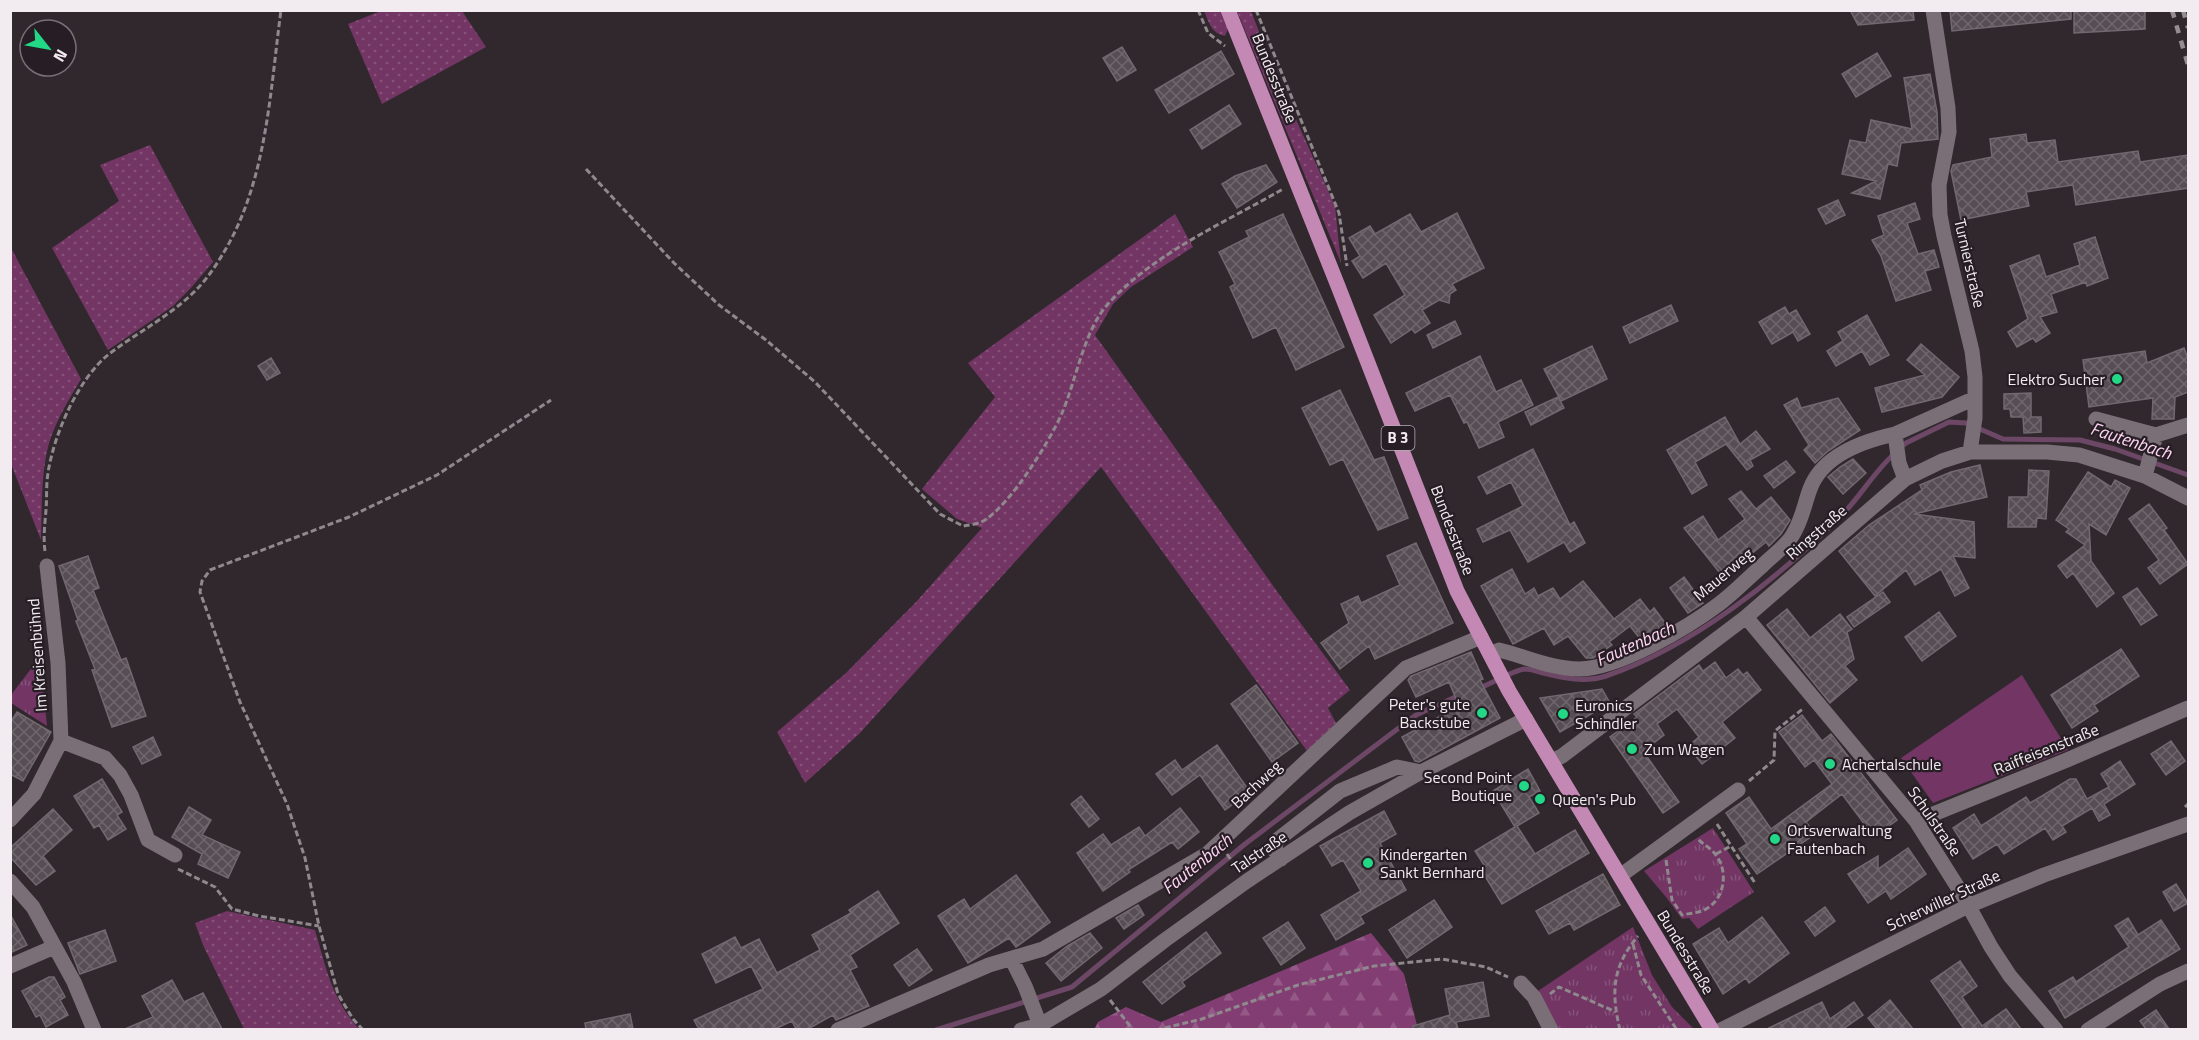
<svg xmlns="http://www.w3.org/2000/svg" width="2199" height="1040" viewBox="0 0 2199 1040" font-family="'Titillium Web',sans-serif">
<defs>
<pattern id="grass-dots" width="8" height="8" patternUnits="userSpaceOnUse" patternTransform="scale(1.5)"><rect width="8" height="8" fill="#723564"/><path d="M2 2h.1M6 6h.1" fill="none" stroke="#87527a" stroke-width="1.8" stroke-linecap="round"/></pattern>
<pattern id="forest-firs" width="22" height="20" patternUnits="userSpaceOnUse" patternTransform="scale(1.5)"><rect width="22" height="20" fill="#823d72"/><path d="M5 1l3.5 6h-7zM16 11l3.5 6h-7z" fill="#945986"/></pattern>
<pattern id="park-tufts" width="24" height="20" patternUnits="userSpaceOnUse" patternTransform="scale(1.5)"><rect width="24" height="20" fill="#723564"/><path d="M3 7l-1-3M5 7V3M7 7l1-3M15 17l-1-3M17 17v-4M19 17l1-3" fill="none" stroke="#87527a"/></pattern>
<pattern id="building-cross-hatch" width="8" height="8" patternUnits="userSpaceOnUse" patternTransform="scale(1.5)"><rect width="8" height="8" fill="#574d54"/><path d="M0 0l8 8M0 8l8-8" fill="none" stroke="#70676d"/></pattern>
</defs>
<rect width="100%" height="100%" fill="#31282e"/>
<path fill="url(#grass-dots)" d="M381,11H462L486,47L382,104L348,24Z
M1204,11H1220L1228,29L1225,36C1211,33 1209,22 1204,11Z
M1237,11H1251L1276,75L1335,206L1341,263Z
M150,145L213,262L190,289L173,306L108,350L52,248L119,201L100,165Z
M1175,214L1193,247L1131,287L1113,304L1095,335L1276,590L1350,690L1328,708L1336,723L1307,751L1101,467L859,734L805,783L777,732L846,673L916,602L982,528L957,519L922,489L995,397L968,363Z
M10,246L81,379C67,403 51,428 46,456C41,483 42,512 41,540L11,464Z
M227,911L315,930C326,968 332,999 359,1029H244L203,945L195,923Z"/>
<path fill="url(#forest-firs)" d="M1371,933L1404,974L1418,1029L1094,1030L1098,1022L1126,1007L1161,1022Z"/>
<path fill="url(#park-tufts)" d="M40,657L47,726L11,703V695Z
M1713,828L1754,892L1698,929L1689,918L1682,919L1666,897L1644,871Z
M1633,927L1652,975L1672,1007L1694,1029H1557L1538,991Z"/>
<path fill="#723564" d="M2022,675L2068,750L1933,803L1901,758Z"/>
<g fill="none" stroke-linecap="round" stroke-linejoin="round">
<path stroke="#6d4866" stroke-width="5" d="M1901,447L1906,443L1949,422L1966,423L2003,439L2080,440L2115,449L2188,475
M1479,688C1492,684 1513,670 1525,669C1531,669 1538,672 1543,673C1564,678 1584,683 1606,676C1692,647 1777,579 1841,516C1860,497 1874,472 1894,454
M936,1030L1072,987L1245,844L1416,715L1462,694"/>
</g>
<path fill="url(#building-cross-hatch)" stroke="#72686f" stroke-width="1.5" d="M1850,10H1913L1914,20L1858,25Z
M1950,10H2071V19L1952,31Z
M2074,10H2145V29L2074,33Z
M1122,47L1136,70L1117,81L1103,58Z
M1221,51L1234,74L1169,113L1155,90Z
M1877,53L1891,76L1856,97L1842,74Z
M1930,74L1937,112L1938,139L1901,143L1897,166L1888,164L1880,199L1852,193L1876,181L1842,174L1850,140L1866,143L1871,120L1912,129L1904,78Z
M1229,105L1241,124L1202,149L1190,130Z
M2026,134L2027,143L2055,140L2058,162L2138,151L2140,162L2188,155V188L2076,205L2073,185L2026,192L2029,206L1961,220L1951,171L1953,165L1992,157L1990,139Z
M1266,165L1277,182L1237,208L1222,184L1235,176Z
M1838,200L1845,215L1826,224L1818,209Z
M1915,203L1920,219L1907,223L1918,254L1934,250L1939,267L1925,271L1931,290L1896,301L1881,256L1872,240L1884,235L1878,216Z
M1457,213L1484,268L1452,284L1456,290L1450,294L1449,303L1439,300L1422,310L1430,323L1415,333L1412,329L1391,343L1374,315L1405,295L1386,263L1363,278L1352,261L1360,256L1349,238L1370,226L1375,234L1410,214L1421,232Z
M1283,214L1344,347L1296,370L1276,327L1253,338L1230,287L1235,284L1219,252L1249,237L1246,231Z
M2095,237L2108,278L2087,286L2086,282L2051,294L2057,312L2040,317L2050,333L2036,342L2033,338L2017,347L2008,332L2028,319L2010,266L2039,255L2046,277L2080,265L2074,244Z
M1671,305L1678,321L1630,343L1623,327Z
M1785,307L1789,314L1796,310L1810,334L1798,341L1793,332L1772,344L1759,322Z
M1867,315L1889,355L1870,365L1862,351L1836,366L1827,351L1843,341L1838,332Z
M1455,321L1461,334L1433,348L1427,335Z
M1921,344L1959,377L1942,397L1882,412L1875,388L1925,375L1907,360Z
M1592,346L1607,379L1561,401L1544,369Z
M2184,348L2188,359V392L2175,397L2174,419H2152L2153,398L2089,407L2083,360L2145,351L2147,363Z
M1480,356L1496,392L1521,380L1533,405L1498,422L1504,437L1479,448L1467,422L1464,423L1450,395L1415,411L1406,393Z
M271,358L280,373L267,380L258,366Z
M1340,390L1374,460L1384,457L1408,518L1378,530L1343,459L1330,465L1302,408Z
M2031,393V417H2041V432L2024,433L2023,417H2011L2010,409H2004V394Z
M1558,397L1564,408L1531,425L1525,412Z
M1797,398L1801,408L1838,398L1860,430L1828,451L1815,463L1804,450L1809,445L1784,405Z
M1725,417L1740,444L1756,431L1770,449L1750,460L1753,466L1747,470L1726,444L1695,462L1707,485L1692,494L1667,450Z
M1533,449L1570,525L1574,522L1585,543L1570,552L1564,542L1528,562L1510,530L1483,542L1477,529L1523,506L1511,482L1487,494L1478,477Z
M1853,459L1866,473L1843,494L1828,477L1840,467Z
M1786,461L1795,472L1774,488L1764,476Z
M1980,465L1987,497L1914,514L1974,522L1975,558L1953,556L1969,588L1955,596L1941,569L1915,585L1906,570L1875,596L1839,551L1869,525L1922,490L1920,485L1951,472Z
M2029,470L2049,471L2046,519L2037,518L2036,527H2008L2009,497H2028Z
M2088,472L2111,487L2115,480L2130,488L2106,535L2089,524L2091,561L2114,593L2097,607L2073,573L2067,578L2058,566L2085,545L2066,532L2069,529L2056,520Z
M1741,491L1756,509L1771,497L1790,520L1781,534L1769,546L1766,542L1723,577L1684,528L1703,516L1718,540L1745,519L1729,499Z
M2149,504L2167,528L2164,530L2188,564L2160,584L2148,568L2159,560L2129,519Z
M1416,543L1453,623L1375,659L1369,646L1340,669L1321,643L1349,623L1341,604L1358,596L1361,603L1400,585L1387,556Z
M88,556L99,588L93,590L121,660L126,658L146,716L112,727L92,670L95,669L76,621L78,620L59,566Z
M1512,569L1525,594L1534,588L1538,596L1553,588L1560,599L1583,581L1614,619L1640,599L1650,612L1654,608L1666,624L1641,640L1630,626L1609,642L1612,645L1593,658H1586L1568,636L1554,645L1544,628L1513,644L1481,586Z
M1684,577L1703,603L1688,613L1670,588Z
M2137,588L2157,615L2141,625L2123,597Z
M1883,592L1890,602L1854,627L1847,617Z
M1787,609L1810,638L1840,614L1852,629L1847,632L1854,659L1845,666L1857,680L1830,703L1767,625Z
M1939,612L1956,636L1922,661L1905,637Z
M2121,649L2139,676L2094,705L2098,711L2072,728L2051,695Z
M1471,652L1483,679L1480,680L1500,718L1419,762L1415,761L1402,737L1459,706L1449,682L1416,697L1408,680L1411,676Z
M1715,662L1726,678L1738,669L1743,675L1747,672L1761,690L1722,722L1735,738L1702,764L1688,746L1699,737L1677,709L1657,724L1664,735L1643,751L1679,802L1663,813L1610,737L1637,717L1634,714L1699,665L1703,671Z
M1256,685L1298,743L1272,762L1231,704Z
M1602,689L1610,703L1560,732L1540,698Z
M17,712L51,732L23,781L10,774V723Z
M1802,715L1822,741L1831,734L1897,820L1874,837L1842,794L1806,822L1815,834L1757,874L1739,849L1747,844L1726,813L1749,797L1771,829L1832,784L1814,760L1805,767L1779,732Z
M153,737L161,755L142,764L133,747Z
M2171,741L2185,761L2166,775L2151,754Z
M1217,745L1250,792L1225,810L1200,775L1172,795L1156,774L1175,760L1182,770Z
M2120,761L2135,784L2104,804L2110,815L2099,821L2092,808L2062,826L2066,832L2053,840L2045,828L2004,854L1997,844L1973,859L1953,828L1974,814L1981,826L2026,797L2030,803L2070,779H2076L2087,799L2109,787L2101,774Z
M1528,769L1540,791L1529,797L1539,813L1517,826L1535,854L1575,830L1589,853L1502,904L1480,868L1484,865L1475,851L1515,827L1493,791Z
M102,779L122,812L117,815L126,829L108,840L99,825L94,828L74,796Z
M1081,796L1099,819L1089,827L1071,804Z
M189,807L211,820L202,835L240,852L228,878L198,864L202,854L172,837Z
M1180,808L1199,832L1178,849L1172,842L1128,870L1130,872L1103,891L1077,853L1103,834L1111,845L1139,827L1145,836Z
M53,809L72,830L43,856L55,871L36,885L10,857V848Z
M1384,811L1396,834L1380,843L1406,890L1360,916L1364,923L1336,940L1321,915L1361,891L1343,860L1332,866L1320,846Z
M1908,848L1926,874L1891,899L1886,891L1868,903L1848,874L1878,856V869Z
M1603,874L1620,905L1574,930L1570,923L1549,934L1536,911Z
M1016,875L1050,922L1016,947L1009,938L968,963L938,916L964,899L970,909Z
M2176,884L2188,903L2174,911L2163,892Z
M878,891L899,923L850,955L857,967L850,970L869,1006L836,1020L833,1015L808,1029H796L792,1021L775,1029H699L694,1020L763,989L751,966L716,983L702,954L735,937L741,948L759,939L777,973L820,950L812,935L851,913L849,910Z
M1434,900L1452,927L1407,958L1389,930Z
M1138,905L1144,915L1124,929L1116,918Z
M1825,907L1835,921L1815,936L1805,922Z
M10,914L27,945L10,953Z
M1762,917L1789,953L1749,983L1746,978L1723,994L1693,944L1719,928L1728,943Z
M2128,918L2138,935L2161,920L2180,949L2065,1018L2049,991L2073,977L2076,982L2129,947L2115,926Z
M1288,922L1305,948L1281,965L1263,938Z
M105,930L116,961L80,974L68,943Z
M1206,932L1221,953L1182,982L1185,986L1162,1004L1143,982Z
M1090,933L1102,948L1061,981L1046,963L1067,946Z
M917,949L932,970L909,986L894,965Z
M1960,961L1977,986L1962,997L1982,1026L2006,1009L2021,1029H1964L1931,981Z
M49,977H54L65,997L60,1000L68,1015L46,1027L40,1015L36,1017L22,991Z
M172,980L184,1002L203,993L222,1029H125L153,1017L142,996Z
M1483,982L1489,1016L1456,1022L1458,1029H1413V1026L1450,1015L1445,989Z
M1890,1000L1913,1029H1877L1868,1018Z
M1822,1002L1830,1019L1854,1002L1863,1015L1843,1029H1767Z
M2156,1010L2169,1029H2146L2140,1021Z
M630,1014L633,1029H586L585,1023Z"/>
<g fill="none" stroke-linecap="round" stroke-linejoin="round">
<path stroke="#8f888d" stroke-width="3" stroke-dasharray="6 3" stroke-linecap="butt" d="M1198,10L1208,33L1225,46
M1256,10L1339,213L1347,266
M586,169L674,263L719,305L766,340L815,382L940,514L963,526C970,525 979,524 985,520C1011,503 1049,443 1062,413C1076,381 1084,330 1108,304C1154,253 1224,223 1283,189
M45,551C43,537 45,523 46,510C47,498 46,485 48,473C54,434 78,379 109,354C138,332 172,315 197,289C207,279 217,264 224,252C267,180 270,92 281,10
M1749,781L1774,760L1775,731L1804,708
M2185,807L2188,804
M1717,824L1755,883
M1227,854L1237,869
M1716,854L1731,846
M1666,860L1672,900L1682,915C1690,913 1700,913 1706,909C1725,899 1729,870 1715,854C1711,848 1702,844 1697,838
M178,869L215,887L232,909L259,916L319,926
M1633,944L1641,975L1677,1030
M1550,994L1559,987L1616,1012
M1110,1000L1133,1030
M363,1030L353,1019L338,994L319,926L305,858L287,804L240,702L200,592L202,581L210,570L349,517L437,475L551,400
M1156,1030L1202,1019L1298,985L1374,966L1442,959L1486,967L1508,977
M1620,1030C1611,992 1612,967 1638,936"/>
<path stroke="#7a6f77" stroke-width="15" d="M1933,10L1948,108L1949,132L1939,185L1940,215L1944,236L1972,351L1975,377V418L1970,452
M2096,419L2156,435L2188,425
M1895,434L1975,398
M2145,476L2156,435
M1746,617L1916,821L1962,894L1991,947L2010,976L2056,1030
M1490,654L1499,650C1524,656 1552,669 1579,669C1618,669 1687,628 1719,604C1734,593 1748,578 1763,565C1772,556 1785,547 1792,536C1802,521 1804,505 1810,489C1822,456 1863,441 1895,434L1899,463L1905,479
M61,741L105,758L120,775L131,795L148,840L175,855
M1552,761L1562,756L1746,617L1905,479L1942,461L1970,452H2047L2079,455L2145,476L2188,498
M10,820L34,794L61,741L58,663L47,566
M1916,821L2067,760L2188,708
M1281,859L1275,851L1276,841L1340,791L1397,767L1421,772
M1620,876L1738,790
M10,881L33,907L74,982L94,1030
M1012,960L1025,986L1040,1025
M10,966L54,947
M1521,983L1534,997L1551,1030
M838,1030L989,965L1043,949L1207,854L1406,668L1481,637
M1021,1030L1040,1025L1101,989L1165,940L1247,881L1349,813L1421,772L1526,719
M1721,1030L1968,906L2044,875L2188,824
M2088,1030L2160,984L2188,971"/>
<path stroke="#c388b4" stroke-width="15" d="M1228,10L1338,286L1457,591L1509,691L1712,1030"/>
<path stroke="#958d92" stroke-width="4.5" stroke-dasharray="8 8" stroke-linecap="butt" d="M2172,10L2188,65
M2183,10L2188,28"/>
</g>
<g fill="#22d887" stroke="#271e25" stroke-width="2">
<circle cx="2117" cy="379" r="6"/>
<circle cx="1482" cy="713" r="6"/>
<circle cx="1563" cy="714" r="6"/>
<circle cx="1632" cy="749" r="6"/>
<circle cx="1830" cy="764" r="6"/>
<circle cx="1524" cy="786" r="6"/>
<circle cx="1540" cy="799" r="6"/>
<circle cx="1775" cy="839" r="6"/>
<circle cx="1368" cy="863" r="6"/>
</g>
<g text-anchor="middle" stroke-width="4.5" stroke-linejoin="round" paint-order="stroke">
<rect fill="#271e25" stroke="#b5aeb3" stroke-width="1.5" x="1381.5" y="426" width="33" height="24" rx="4.5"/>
<g font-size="15" font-weight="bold" fill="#f2ecf0">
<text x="1398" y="443">B 3</text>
</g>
<g font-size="16" fill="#f2ecf0" stroke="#271e25">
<text transform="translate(1275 78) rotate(68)" y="6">Bundesstraße</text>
<text transform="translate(1970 263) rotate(77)" y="6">Turnierstraße</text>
<text transform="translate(1453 530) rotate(69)" y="6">Bundesstraße</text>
<text transform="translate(1816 532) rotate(-41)" y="6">Ringstraße</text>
<text transform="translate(1723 574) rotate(-40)" y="6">Mauerweg</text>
<text transform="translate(37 655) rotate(-94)" y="6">Im Kreisenbühnd</text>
<text transform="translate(2046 749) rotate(-22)" y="6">Raiffeisenstraße</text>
<text transform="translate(1256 784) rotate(-43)" y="6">Bachweg</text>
<text transform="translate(1935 821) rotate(55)" y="6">Schulstraße</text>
<text transform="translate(1259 852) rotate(-34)" y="6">Talstraße</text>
<text transform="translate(1943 900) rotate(-25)" y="6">Scherwiller Straße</text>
<text transform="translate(1686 952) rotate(59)" y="6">Bundesstraße</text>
</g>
<g font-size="16" fill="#f2ecf0" stroke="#271e25" text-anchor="start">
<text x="2105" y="385" text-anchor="end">Elektro Sucher</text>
<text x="1470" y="710" text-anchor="end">Peter's gute<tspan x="1470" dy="18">Backstube</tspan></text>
<text x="1575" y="711">Euronics<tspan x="1575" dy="18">Schindler</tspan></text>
<text x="1644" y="755">Zum Wagen</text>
<text x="1842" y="770">Achertalschule</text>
<text x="1512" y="783" text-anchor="end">Second Point<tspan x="1512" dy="18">Boutique</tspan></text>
<text x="1552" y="805">Queen's Pub</text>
<text x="1787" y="836">Ortsverwaltung<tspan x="1787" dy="18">Fautenbach</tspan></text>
<text x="1380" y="860">Kindergarten<tspan x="1380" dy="18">Sankt Bernhard</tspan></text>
</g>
<g font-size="18" font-style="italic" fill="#fed5f2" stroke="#271e25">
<text transform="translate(2131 441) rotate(18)" y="6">Fautenbach</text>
<text transform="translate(1635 644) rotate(-24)" y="6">Fautenbach</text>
<text transform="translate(1197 864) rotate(-39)" y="6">Fautenbach</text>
</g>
</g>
<rect width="2199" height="1040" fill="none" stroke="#f2ecf0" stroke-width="24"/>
<g transform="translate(48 48) rotate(121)"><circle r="28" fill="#271e25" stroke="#787076" stroke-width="1.5"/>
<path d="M0-4.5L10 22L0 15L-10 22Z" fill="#22d887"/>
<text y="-9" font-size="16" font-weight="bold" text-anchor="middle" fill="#f2ecf0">N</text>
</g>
</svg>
